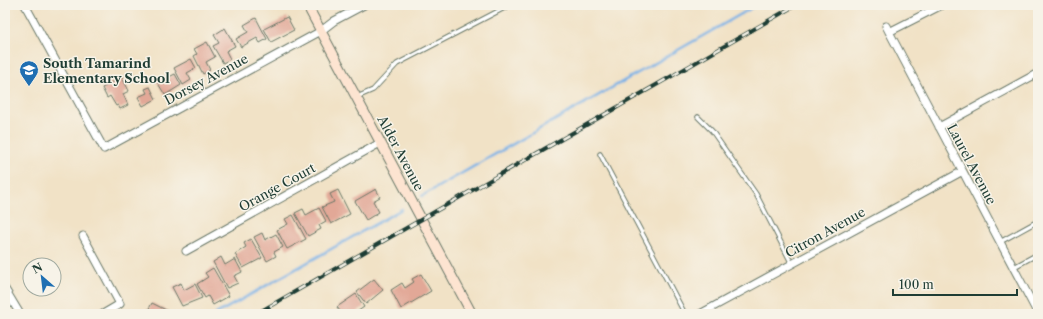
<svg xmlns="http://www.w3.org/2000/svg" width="1043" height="319" viewBox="0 0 1043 319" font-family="'Libre Caslon Text',serif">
<rect width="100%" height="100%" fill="#f7f3e8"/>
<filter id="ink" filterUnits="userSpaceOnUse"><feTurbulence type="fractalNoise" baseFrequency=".025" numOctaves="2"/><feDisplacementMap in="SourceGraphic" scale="8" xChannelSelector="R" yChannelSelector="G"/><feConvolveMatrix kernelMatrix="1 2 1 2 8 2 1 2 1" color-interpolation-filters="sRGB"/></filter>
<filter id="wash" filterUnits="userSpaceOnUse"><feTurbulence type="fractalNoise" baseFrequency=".012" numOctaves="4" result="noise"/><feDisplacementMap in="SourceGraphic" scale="16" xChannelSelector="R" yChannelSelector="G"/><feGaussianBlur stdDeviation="0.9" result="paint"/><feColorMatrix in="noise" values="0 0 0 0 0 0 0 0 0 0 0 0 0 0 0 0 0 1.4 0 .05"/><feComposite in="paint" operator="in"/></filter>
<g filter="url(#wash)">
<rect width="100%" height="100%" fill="#f1e2c6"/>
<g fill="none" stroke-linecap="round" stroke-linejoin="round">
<path stroke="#76b0e7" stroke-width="2.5" d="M422,196L757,5
M216,314L402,209"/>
</g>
<g id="blocks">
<path fill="#e2a897" d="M287,17L294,30L271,42L264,29Z
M256,18L267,39L260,43L257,38L241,47L236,39L248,32L244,25Z
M225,28L235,46L226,51L230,59L223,63L213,46L219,43L214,35Z
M207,42L215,57L206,62L210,70L203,74L194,56L197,54L194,49Z
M191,59L196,68L187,73L191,80L183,85L174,68Z
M175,74L181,85L165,95L156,80L162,77L163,80Z
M122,77L129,91L123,94L128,105L120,109L118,105L116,106L110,96L107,98L102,88Z
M150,87L156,99L143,106L138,97L147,93L145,89Z
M376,189L380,197L373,201L379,212L366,220L355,201Z
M338,190L350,214L331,224L322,207L334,202L330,194Z
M319,208L326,221L319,225L321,229L308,236L295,213L303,209L306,215Z
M293,215L306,239L287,249L277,230L288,224L285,219Z
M262,233L265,240L276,234L283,247L274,252L276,256L267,261L254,237Z
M251,239L262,258L243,268L235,254L246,247L244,243Z
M221,257L225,265L235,259L242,272L234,276L238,283L227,288L213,262Z
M213,268L229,296L213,305L208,296L205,298L197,284L208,277L205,273Z
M421,274L431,291L401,309L391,290L402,283L405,288L414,282L412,279Z
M374,279L383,290L366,304L357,292Z
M181,283L184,290L195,284L202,298L182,306L172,287Z
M356,294L364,307L354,314H342L337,307Z
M152,303L168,311L167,314H146Z"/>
</g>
</g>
<g filter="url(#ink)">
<use href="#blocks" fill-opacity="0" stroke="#687767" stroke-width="1"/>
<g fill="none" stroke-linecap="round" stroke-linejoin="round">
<defs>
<path id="lane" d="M247,6L249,5
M357,97L373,90L397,64L510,5
M698,117L712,131L756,194L792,264
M600,154L685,314
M1000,242L1038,221
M1014,267L1038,254"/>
<path id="street" d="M25,5L104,149L321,31L334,21L364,5
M886,26L1038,314
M889,32L942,5
M939,127L1038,73
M83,236L120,304L103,314
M186,251L380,143
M5,289L20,314
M700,314L961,172"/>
<path id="secondary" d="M307,5L472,314"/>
</defs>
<use href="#lane" stroke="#687767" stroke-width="5.5"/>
<use href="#street" stroke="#687767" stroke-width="9"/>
<use href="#secondary" stroke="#687767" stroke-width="11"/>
<use href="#lane" stroke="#fff" stroke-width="3.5"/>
<use href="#street" stroke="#fff" stroke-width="7"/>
<use href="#secondary" stroke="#fde4d1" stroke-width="9"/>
<defs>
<path id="rail" d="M256,314L796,5"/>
</defs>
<use href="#rail" stroke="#1f3d34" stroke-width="4"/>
<use href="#rail" stroke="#f7f3e8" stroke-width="2.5" stroke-dasharray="8" stroke-linecap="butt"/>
</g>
</g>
<defs>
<symbol id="school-pin" viewBox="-11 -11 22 30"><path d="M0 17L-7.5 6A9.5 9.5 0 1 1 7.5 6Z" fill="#1f6fb2" stroke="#f7f3e8"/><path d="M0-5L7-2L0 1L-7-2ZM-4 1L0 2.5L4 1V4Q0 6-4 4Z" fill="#fff"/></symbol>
</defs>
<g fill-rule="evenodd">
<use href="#school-pin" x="18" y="59" width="22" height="30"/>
</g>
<g text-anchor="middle" stroke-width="3" stroke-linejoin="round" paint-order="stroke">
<g font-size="13" font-weight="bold" fill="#1f3d34" stroke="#f7f3e8" text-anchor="start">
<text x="43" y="68">South Tamarind<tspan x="43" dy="15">Elementary School</tspan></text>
</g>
<g font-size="13" fill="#1f3d34" stroke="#f7f3e8">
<text transform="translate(206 79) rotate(-28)" y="5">Dorsey Avenue</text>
<text transform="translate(401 153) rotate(62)" y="5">Alder Avenue</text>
<text transform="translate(972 164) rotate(62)" y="5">Laurel Avenue</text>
<text transform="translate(277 187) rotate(-29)" y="5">Orange Court</text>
<text transform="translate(825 232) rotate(-29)" y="5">Citron Avenue</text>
</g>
</g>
<rect width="1043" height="319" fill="none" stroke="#f7f3e8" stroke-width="20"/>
<g transform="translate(42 277) rotate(332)"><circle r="19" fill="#f7f3e8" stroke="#a1aaa0"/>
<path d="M0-3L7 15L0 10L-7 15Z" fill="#1f6fb2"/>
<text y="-6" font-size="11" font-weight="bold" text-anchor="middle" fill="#1f3d34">N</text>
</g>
<path d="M893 289v6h124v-6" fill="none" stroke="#1f3d34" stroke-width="2"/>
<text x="899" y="289" font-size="12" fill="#1f3d34" stroke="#f7f3e8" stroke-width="3" paint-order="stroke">100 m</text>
</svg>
